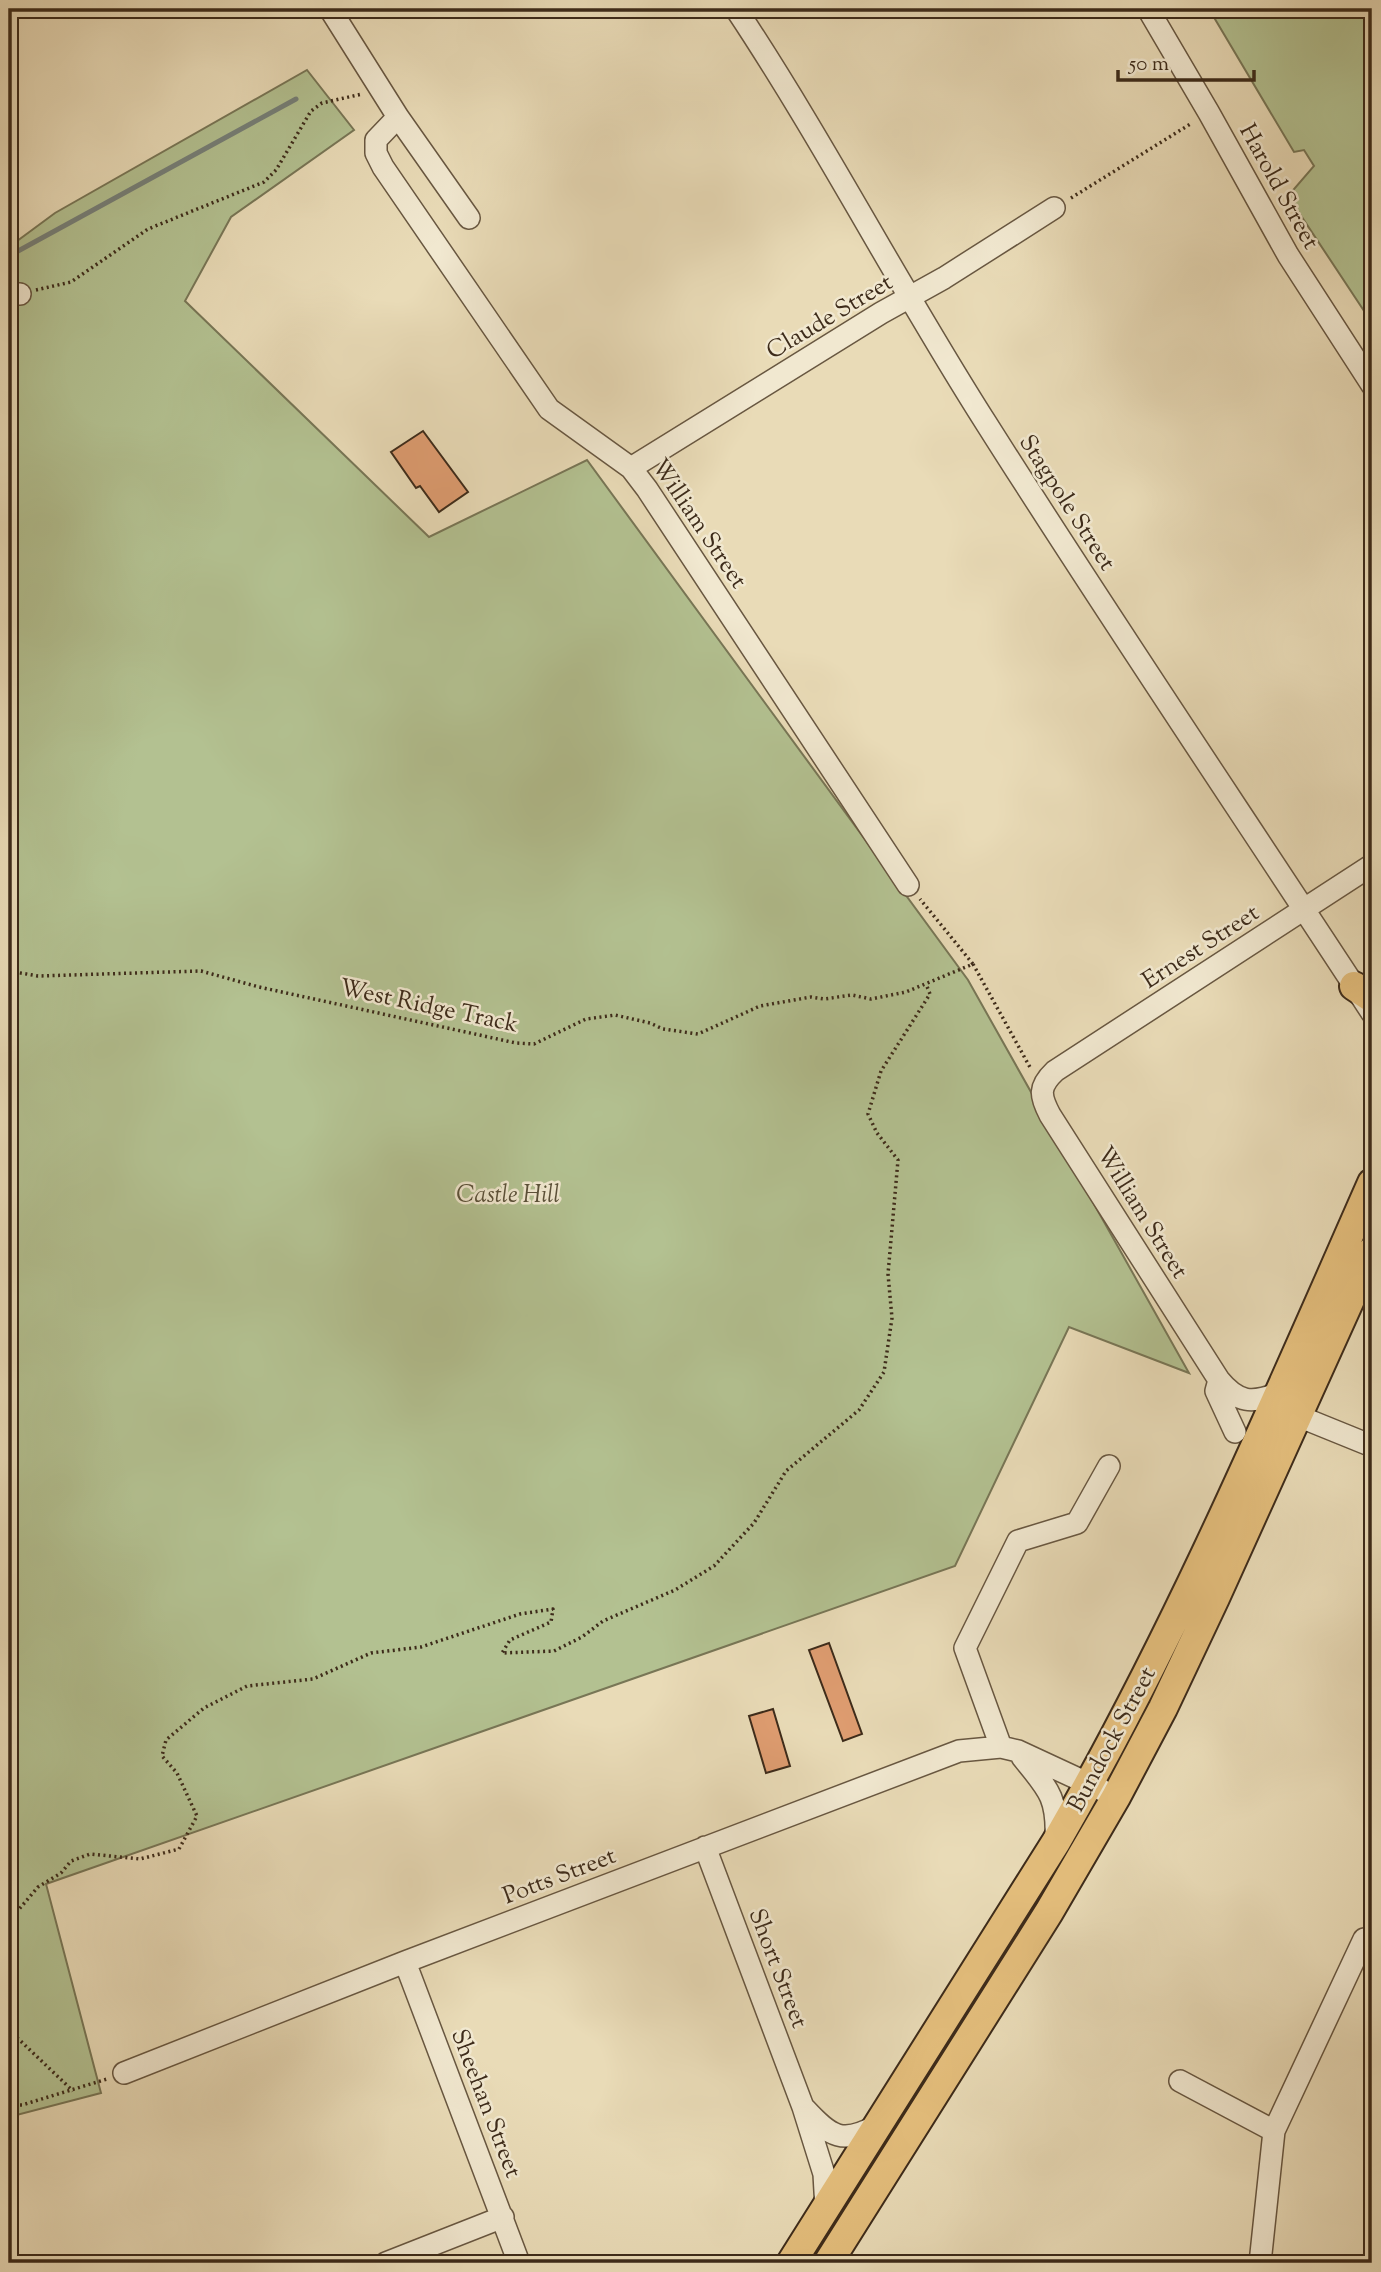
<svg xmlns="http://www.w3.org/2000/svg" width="1381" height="2272" viewBox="0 0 1381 2272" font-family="'Sorts Mill Goudy',serif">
<rect width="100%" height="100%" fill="#e9dbb7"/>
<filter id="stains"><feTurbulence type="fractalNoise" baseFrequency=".00286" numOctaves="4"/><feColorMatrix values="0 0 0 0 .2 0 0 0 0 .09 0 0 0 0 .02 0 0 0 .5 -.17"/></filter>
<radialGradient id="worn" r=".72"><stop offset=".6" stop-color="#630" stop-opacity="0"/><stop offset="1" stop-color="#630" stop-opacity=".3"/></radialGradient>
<path fill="#b3c191" stroke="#787656" stroke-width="2" d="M1209,9H1372V323L1288,196L1314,166L1304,150L1294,152Z
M307,70L354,130L231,217L185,301L429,537L587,460L968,980L1189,1373L1069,1327L955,1566L46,1884L101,2093L9,2117V247L55,213Z"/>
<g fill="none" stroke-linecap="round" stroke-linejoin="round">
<path stroke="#768079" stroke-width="5" d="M9,256L296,99"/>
</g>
<path fill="#df9d71" stroke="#3d2b1a" stroke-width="2" d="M423,431L468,492L439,512L420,486L416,488L391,452Z
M829,1643L862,1734L843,1741L809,1650Z
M773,1709L790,1766L766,1773L749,1716Z"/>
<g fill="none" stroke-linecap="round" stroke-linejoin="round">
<defs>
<path id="minor" d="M330,9L398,117L376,140V153L383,167L549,409L631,468L647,489L908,885
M736,9C825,143 899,287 986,423C1112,622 1244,817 1372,1013
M1148,9L1209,113L1288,255L1372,385
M398,117L469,218
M9,294H20
M631,468L881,313L944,278L1054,208
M1219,1380C1238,1403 1252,1404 1279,1393
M1282,1414L1298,1416L1372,1446
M1235,1432L1216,1391L1219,1380L1050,1115C1040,1096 1038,1087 1055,1071L1372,865
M1001,1747L965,1648L1018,1541L1077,1523L1109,1466
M1022,1757C1048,1789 1058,1797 1056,1840
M705,1847L803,2107L824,2174L826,2209
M405,1962L519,2263
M124,2073L405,1962L959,1751L1001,1747L1018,1751L1102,1790
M1180,2081L1274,2131
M805,2109C831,2137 842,2145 878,2125
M386,2263L503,2217
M1260,2263L1274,2131L1364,1939"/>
<path id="major" d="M1354,986L1372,998
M791,2263L1056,1842C1178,1631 1274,1405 1372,1183
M828,2263L1049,1912L1116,1797L1163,1708L1215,1598L1372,1251"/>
</defs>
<use href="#minor" stroke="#685741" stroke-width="24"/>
<use href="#major" stroke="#3d2b1a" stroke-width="32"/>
<path stroke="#3d2b1a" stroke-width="3.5" stroke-dasharray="2 3.5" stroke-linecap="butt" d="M1071,198L1192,123
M36,290L71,282L148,229L264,182L276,170L311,111L322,103L362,94
M973,964L1031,1069
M9,971L38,976L201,971L259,987L516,1043L534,1044L586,1019L615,1015L650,1023L663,1029L698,1034L760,1006L811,997L824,999L852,995L871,999L906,992L973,964L920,899
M9,1921L38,1887L61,1873L71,1861L90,1854L140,1859L179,1849L197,1816L177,1773L162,1756L166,1740L204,1708L247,1686L313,1679L371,1653L421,1647L520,1614L553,1609L551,1622L510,1640L502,1653L554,1651L582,1637L603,1621L675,1590L714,1566L754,1523L786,1471L859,1410L884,1372L892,1318L888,1274L898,1160L877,1133L868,1114L881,1071L930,994L926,984
M9,2030L73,2091
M9,2105H22L107,2079"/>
<use href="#minor" stroke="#f1e8d0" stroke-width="21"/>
<use href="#major" stroke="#e4be7c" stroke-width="28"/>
</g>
<g text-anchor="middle" stroke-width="5" stroke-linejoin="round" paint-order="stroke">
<g font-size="24" fill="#3d2b1a" stroke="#f1e8d0">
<text transform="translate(1280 186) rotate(61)" y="8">Harold Street</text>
<text transform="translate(829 316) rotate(-31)" y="8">Claude Street</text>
<text transform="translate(1068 502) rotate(57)" y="8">Stagpole Street</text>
<text transform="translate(700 523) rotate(56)" y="8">William Street</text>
<text transform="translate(1200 946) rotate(-33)" y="8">Ernest Street</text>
<text transform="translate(429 1005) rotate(12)" y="8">West Ridge Track</text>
<text transform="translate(1143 1212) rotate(58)" y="8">William Street</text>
<text transform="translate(1111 1739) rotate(-62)" y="8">Bundock Street</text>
<text transform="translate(559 1875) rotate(-21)" y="8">Potts Street</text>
<text transform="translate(779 1968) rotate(69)" y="8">Short Street</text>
<text transform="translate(487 2103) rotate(69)" y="8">Sheehan Street</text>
</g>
<g font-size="24" font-style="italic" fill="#5a5038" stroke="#f1e8d0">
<text x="508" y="1202">Castle Hill</text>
</g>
</g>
<rect width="1381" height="2272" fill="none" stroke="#e9dbb7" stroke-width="35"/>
<rect x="10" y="10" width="1360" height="2251" fill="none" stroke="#3d2b1a" stroke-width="3.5"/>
<rect x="18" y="18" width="1346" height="2237" fill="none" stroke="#3d2b1a" stroke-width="2"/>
<path d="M1118 70v10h136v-10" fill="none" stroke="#3d2b1a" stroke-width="3.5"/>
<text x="1129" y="70" font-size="21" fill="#3d2b1a" stroke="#f1e8d0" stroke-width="5" paint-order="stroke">50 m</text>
<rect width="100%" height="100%" filter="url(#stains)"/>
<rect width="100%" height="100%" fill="url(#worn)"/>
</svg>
